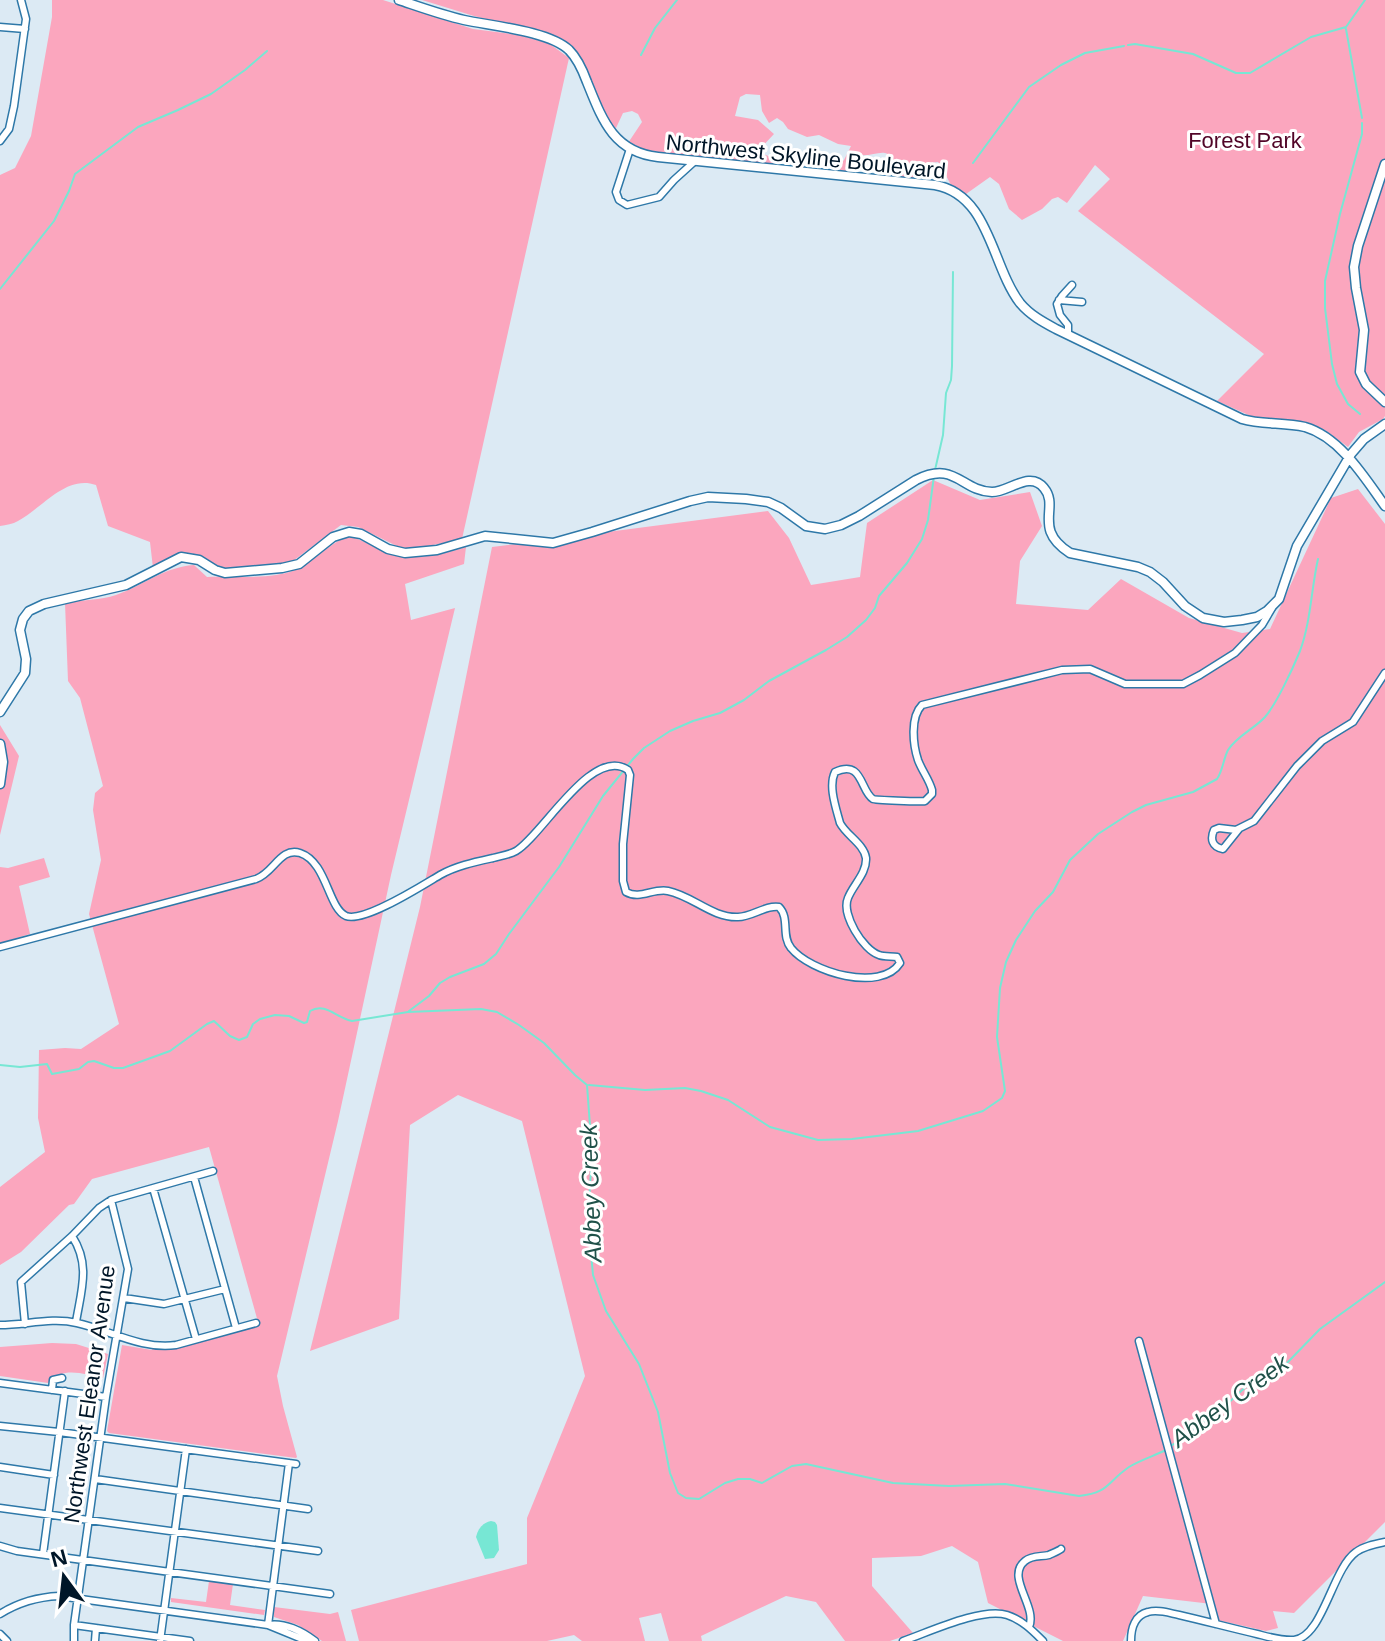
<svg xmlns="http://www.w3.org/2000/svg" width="1385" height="1641" viewBox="0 0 1385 1641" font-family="Helvetica,sans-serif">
<rect width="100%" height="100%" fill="#dceaf4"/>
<path fill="#fba6be" d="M52,0H383L473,29L519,35L550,44L569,58L462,539L423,547L403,549L358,527L341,525L289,564L238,570L221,567L191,553L174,557L153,568L150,542L108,526L96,485C66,474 41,509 18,521C13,524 6,525 0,526V175L15,168L31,136L52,17Z
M422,0H1385V416L1383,419L1359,432L1348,447L1325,430L1308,423L1253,417L1217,401L1264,354L1078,211L1110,179L1095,165L1067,203L1058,197L1052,199L1042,209L1022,220L1009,209L999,184L990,177L966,194L951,185L941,166L938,162L927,163L912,178L896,176C892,139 878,158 858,155L849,172L840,170L841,163L844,160L851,146L838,144L819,135L807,137L788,129L783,122L777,118L769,123L762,111L760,95L746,94L740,97L735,116L758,120L774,134L757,152L774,158L776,161L774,165L649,152L628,143L642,122L638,114L632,111L623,113L616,128L613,127C594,96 586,52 551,35L474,16Z
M933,480L980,500L1030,492L1042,526L1020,561L1016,604L1088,610L1121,579L1189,618L1242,633L1270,629L1331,498L1358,489L1385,524V1522L1294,1613L1273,1611L1278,1628L1266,1631L1217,1620L1212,1604L1143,1596L1123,1641H1063L988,1603L978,1562L952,1546L921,1556L872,1558V1586L913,1633L890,1641H845L816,1602L786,1596L701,1636L702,1641H669L661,1613L639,1618L645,1641H582L574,1635L547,1641H359L351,1610L527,1564V1518L585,1376L522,1121L458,1095L410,1125L399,1319L310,1351L420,907L492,547L768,511L789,538L811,585L860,577L867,523Z
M348,536C365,540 374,549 390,553C415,561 441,555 466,547L464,564L405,584L411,620L455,608L391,875L338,1121L277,1376L283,1406L297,1457L296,1458L109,1433L107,1431L122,1345L152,1350L153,1344L167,1346L258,1322L209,1147L92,1179L74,1204L69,1205L21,1252L0,1265V1187L45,1152L38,1118L39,1050L65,1048L81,1049L119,1024L89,914L101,860L93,810L95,793L103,786L80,698L68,681L65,603C81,600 101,600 116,595C144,585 164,567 194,565L207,577C233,576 271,580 295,570C315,561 328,544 348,536Z
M0,725L19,756L0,835Z
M44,858L50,877L19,886L30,934L0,943V867L8,868Z
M52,1343L76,1344L108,1354L103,1378C83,1374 63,1366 48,1383L0,1376V1347Z
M209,1581L233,1584L230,1605L265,1610L264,1615L171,1602V1598L206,1602Z
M274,1607L330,1614L338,1612L346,1641H322L298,1625L274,1617Z"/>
<path fill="#77e7d4" d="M491,1521L495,1522L497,1525L499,1550L494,1558L485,1559L476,1537C478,1529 482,1523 491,1521Z"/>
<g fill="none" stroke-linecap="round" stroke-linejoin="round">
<path stroke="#77e7d4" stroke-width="2" d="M1346,29L1362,118
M1128,45L1135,44L1193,54L1236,73H1250L1311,37L1346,27L1365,0
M641,55L655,28L677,0
M973,163L1029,87L1061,65L1085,53L1124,46
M0,289L54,221L69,191L75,174L138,127L178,110L211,94L245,70L267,51
M1360,414L1348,404L1337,384L1332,364L1325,308V281L1340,214L1362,134V123
M935,470L943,435L946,393L951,380L952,366L953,272
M409,1011L429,996L440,983L450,977L484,964L496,954L509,934L559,867L603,796L633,759L644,748L670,731L693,721L720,713L744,700L769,681L826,650L847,637L866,620L875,608L879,596L907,563L922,539L928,520L934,476
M0,1065L20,1067L47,1064L52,1074L79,1069L88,1062L94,1061L114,1068H123L170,1051L207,1024L214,1021L230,1036L239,1040L247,1037L253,1024L260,1019L275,1015L289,1016L304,1023L307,1022L310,1011C326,1002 336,1018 352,1021L408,1012L481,1009L497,1012L519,1025L544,1043L575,1075L587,1085L592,1153L588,1220L593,1275L606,1311L639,1364L658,1412L670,1473L678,1493L686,1498L699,1499L725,1483L738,1479H750L762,1483L792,1466L806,1464L893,1483L949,1486L1005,1484L1079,1496C1109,1493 1107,1482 1129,1467C1140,1460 1154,1456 1166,1450
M589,1085L645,1090L685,1088L701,1091L728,1100L770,1127L818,1140L852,1139L918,1131L983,1111L1002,1098L1005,1091L997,1037L1000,988L1006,962L1016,940L1035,911L1053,892L1070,860L1098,834L1132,812L1146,805L1193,792L1217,779C1223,770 1223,760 1228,750C1237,736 1254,729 1265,717C1277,703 1293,668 1300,651C1311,621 1311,590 1318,559
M1171,1446L1225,1406L1251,1382L1286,1364L1320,1329L1385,1282"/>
<defs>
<path id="minor" d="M0,27L25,29
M0,141L9,129L14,106L26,19L21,0
M630,149L616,192L619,200L627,205L659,197L674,180L695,161
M1059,300L1082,302
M1068,335V325L1060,315L1057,304L1062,296L1072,285
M1239,829L1223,849C1212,847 1210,839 1214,830L1219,828L1236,830L1254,821L1297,766L1322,741L1353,722L1385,673
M0,947L256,879C274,873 280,847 300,853C327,862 328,908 346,916C364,923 423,885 440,875C456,866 475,862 493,858C500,856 509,855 516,851C542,836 592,745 628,770L630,775L623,844V881L626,892C640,900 653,888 668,891C693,896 712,918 738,917C752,917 765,905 779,907C790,918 781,936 791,948C810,972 881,993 900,963L897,957C892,956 884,957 879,955C863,950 841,914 848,898C853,885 867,873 866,858C864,844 846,835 840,823C836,808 828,786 835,772C863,759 860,791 873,799C875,800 920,802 925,801L932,794V790C929,779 922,771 918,760C913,745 910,717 922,705L1062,670L1090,669L1125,684H1183L1200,675L1235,653L1262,625L1272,608
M194,1177L236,1328
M153,1188L196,1339
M72,1236C91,1265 81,1291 76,1322
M124,1298L164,1304L225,1289
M25,1324L21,1282L72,1236L99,1208L111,1200L213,1171
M0,1325C25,1325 52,1317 77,1323C109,1330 142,1350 176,1345L256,1323
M1139,1341L1216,1624
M0,1383L106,1397
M52,1390L53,1380L62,1378
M0,1426L59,1432L296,1464
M0,1467L54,1475
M95,1479L308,1509
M0,1508L318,1551
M0,1546L17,1551L330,1594
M43,1554L65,1391
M0,1614C19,1602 37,1597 59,1596L268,1625C284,1622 302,1631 315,1641
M74,1625L190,1641
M268,1625L289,1463
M268,1625L307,1641
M1029,1627C1038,1607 1005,1577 1025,1561C1032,1555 1041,1557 1049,1555C1051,1554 1060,1550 1061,1549
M0,1634L7,1641
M74,1641V1625L106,1397L128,1269L111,1200
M95,1641L96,1628
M160,1641L186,1449
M903,1641C929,1632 982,1607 1007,1615C1022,1620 1032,1630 1043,1641
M1131,1641C1131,1628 1135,1615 1148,1612C1158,1609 1169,1613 1179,1615C1205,1621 1231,1628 1257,1634C1269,1637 1282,1641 1294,1640C1323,1637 1332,1569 1356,1552C1364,1546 1375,1544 1385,1542"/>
<path id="major" d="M399,0C420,7 442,15 464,20C492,26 549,31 569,50C578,59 583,71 587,82C602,119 613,152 658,157L935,185C990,195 991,265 1020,303C1030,315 1043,322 1056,329L1242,419C1263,425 1284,422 1305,427C1340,437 1365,478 1385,506
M1385,164L1358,246L1354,267L1356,288L1364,330L1360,372L1366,384L1385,402
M0,712L25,673L26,659L20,630L23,619L29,611L44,604L126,585L181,557L199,560L215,570L225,573L282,568L299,564L333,537L349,532L361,534L388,549L405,553L437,550L485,536L553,543L592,532L690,501L708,497L746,499L768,502L781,508L806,526L825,529L841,525L859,516L916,480C955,460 961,491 992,492C1009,492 1030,470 1044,488C1060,507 1032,529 1070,553L1138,567L1150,572L1163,582L1185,606L1203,618L1224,622L1242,620L1257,617L1267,611L1279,599L1297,546L1351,454L1364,439L1385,424
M0,744L3,762L0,784"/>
</defs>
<use href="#minor" stroke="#2e78a8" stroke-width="9"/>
<use href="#major" stroke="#2e78a8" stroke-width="11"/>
<use href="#minor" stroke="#fff" stroke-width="6"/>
<use href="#major" stroke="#fff" stroke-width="8"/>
</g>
<g text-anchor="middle" stroke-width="6" stroke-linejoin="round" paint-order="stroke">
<g font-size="22" fill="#510527" stroke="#fff">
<text x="1245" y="148">Forest Park</text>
</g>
<g font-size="22" fill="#001628" stroke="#fff">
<text transform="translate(806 156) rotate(6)" y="8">Northwest Skyline Boulevard</text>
<text transform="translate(89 1394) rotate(-82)" y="8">Northwest Eleanor Avenue</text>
</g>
<g font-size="24" font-style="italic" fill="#205149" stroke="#fff">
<text transform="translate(591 1193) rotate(-92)" y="8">Abbey Creek</text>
<text transform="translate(1230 1401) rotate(-36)" y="8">Abbey Creek</text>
</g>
</g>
<g transform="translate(64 1577) rotate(345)" stroke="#ffffff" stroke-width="6" paint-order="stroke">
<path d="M0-6L14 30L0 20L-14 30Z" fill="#001628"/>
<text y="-12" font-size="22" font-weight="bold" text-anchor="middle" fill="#001628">N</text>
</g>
</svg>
